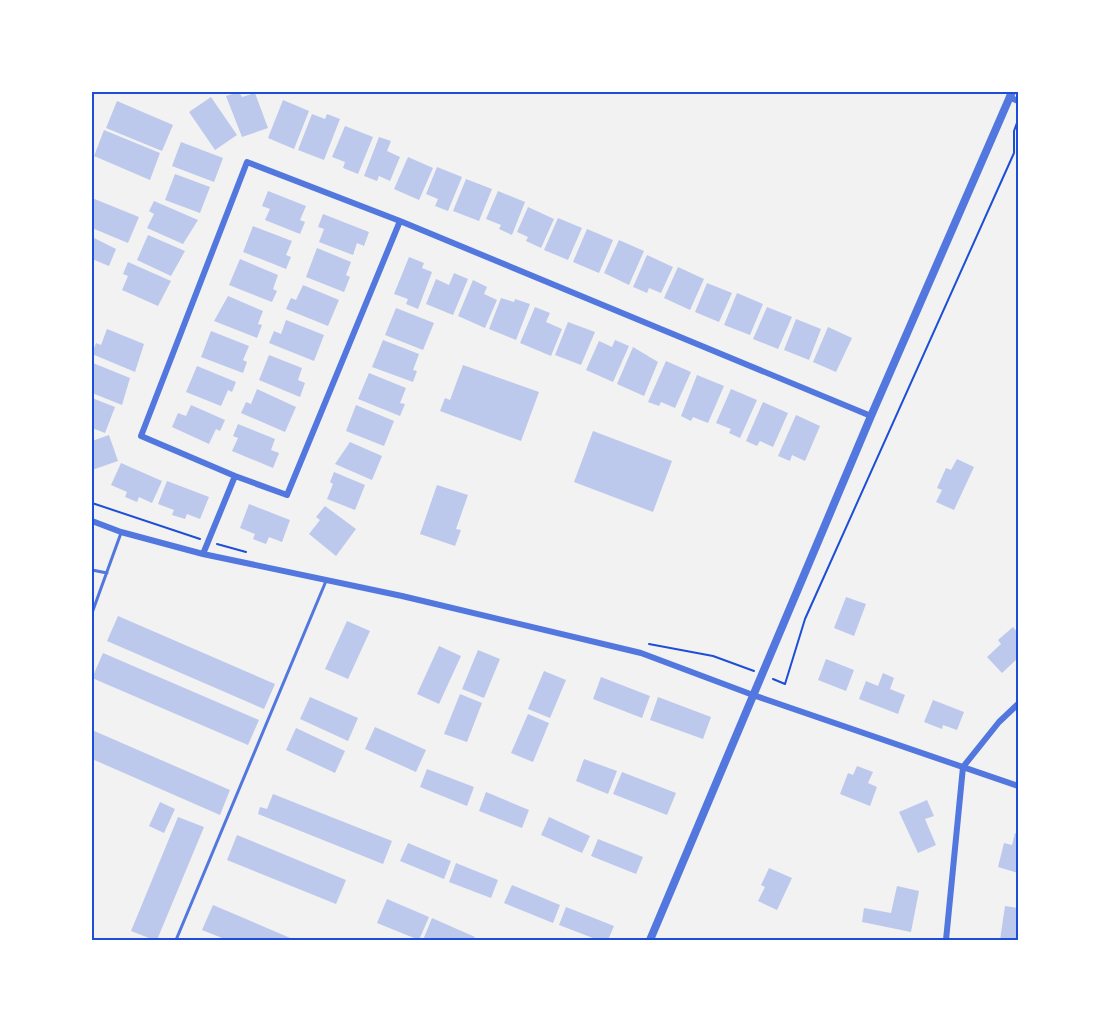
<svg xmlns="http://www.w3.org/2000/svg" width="1110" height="1032" viewBox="0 0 1110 1032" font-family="Commissioner,sans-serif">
<rect width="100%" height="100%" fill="#f2f2f2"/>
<path fill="#bdc9ec" d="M239,92L242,97L255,93L268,128L242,137L226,96Z
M211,97L237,135L215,150L189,112Z
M283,100L309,111L294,149L268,138Z
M117,101L173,125L162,151L106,128Z
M312,114L325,119L327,114L340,119L324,160L298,150Z
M345,126L373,137L358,174L343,168L345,162L332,157Z
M104,130L160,153L150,180L94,156Z
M379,137L391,141L387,151L400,157L390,181L379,176L377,181L364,176Z
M181,142L223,158L214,182L172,166Z
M408,157L433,168L419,200L394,189Z
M437,167L462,177L448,211L435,206L438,199L426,194Z
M175,174L210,187L200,213L165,200Z
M466,179L492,189L479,221L453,211Z
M268,191L306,206L300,220L305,222L300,234L265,220L270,209L262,206Z
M498,191L525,202L512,235L499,229L501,225L486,219Z
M92,198L139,217L128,243L92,228Z
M154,201L198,220L183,244L147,228L154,214L149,211Z
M528,207L554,219L541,248L526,241L528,237L517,232Z
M323,214L369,232L364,246L357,243L353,255L319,242L324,229L318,227Z
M558,218L582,228L568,260L544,250Z
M253,226L292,241L286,255L291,257L286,269L243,252Z
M587,229L613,240L599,273L573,262Z
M148,235L185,251L171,276L137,260Z
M92,237L116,249L109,266L92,259Z
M619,240L644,251L629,285L604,273Z
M317,248L351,262L346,275L350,277L344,292L306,277Z
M647,255L673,267L661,293L649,288L647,293L633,287Z
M409,257L424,263L422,268L432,272L418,309L406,304L408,299L394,294Z
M240,259L278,275L273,289L277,291L272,302L229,285Z
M128,262L171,281L158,306L122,290L128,276L123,274Z
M678,267L704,279L690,310L664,298Z
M454,273L468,279L453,315L426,304L436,279L449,285Z
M473,280L487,287L484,294L497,300L485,328L458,316Z
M707,283L732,293L719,322L695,312Z
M303,285L339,300L328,326L286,309L291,298L296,300Z
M737,293L763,304L750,335L724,325Z
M228,296L263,311L258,324L262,325L257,338L214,321Z
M501,298L514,302L515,299L530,304L516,340L489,329Z
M535,307L550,313L546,322L562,329L551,356L520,343Z
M767,307L792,317L778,349L753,339Z
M396,308L434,323L423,350L385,335Z
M796,319L821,329L809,360L784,350Z
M286,320L324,335L314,361L269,343L274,331L281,334Z
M568,322L595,332L581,365L555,355Z
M828,327L852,338L836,372L813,362Z
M107,329L144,344L135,372L92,354L96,343L101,345Z
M211,331L249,346L243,360L247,362L243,373L201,357Z
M383,340L419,354L413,370L417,371L413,382L372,367Z
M615,340L629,346L613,382L586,370L599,341L612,347Z
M633,347L658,362L644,396L617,384Z
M269,355L302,368L298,380L305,383L300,397L259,380Z
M666,361L691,372L675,408L661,402L659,406L648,402Z
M93,363L130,378L122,405L92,393Z
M463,365L539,392L521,441L440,411L445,398L450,400Z
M197,366L236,382L232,392L228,390L221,406L186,392Z
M369,373L406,388L400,403L405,404L400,416L358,399Z
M697,375L724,386L708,423L693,417L691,421L681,416Z
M257,389L296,407L285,432L241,413L246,402L251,404Z
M731,389L757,400L740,438L729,433L731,429L716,423Z
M92,398L115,407L105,433L92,428Z
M763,402L788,413L773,447L760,441L757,446L746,441Z
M191,405L225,420L220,431L216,429L209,444L172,427L178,413L186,416Z
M356,405L394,421L384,446L346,431Z
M796,415L820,426L805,461L792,455L790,461L778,456Z
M238,424L275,439L271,450L279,453L273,468L232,451L238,438L233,436Z
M593,431L672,461L653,512L574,482Z
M109,435L118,461L92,470V441Z
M350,442L382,456L372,480L335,464Z
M957,459L974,467L954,510L936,502L942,490L937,488L946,468L951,470Z
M121,463L162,481L152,503L139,497L137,502L125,497L127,492L111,485Z
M334,472L365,485L355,510L327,499L333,484L330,482Z
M167,481L209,497L200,519L187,514L185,519L172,515L174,510L158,504Z
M437,485L468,495L456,529L461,530L455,546L420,534Z
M249,504L290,520L282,542L269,537L266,544L253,539L255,534L240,528Z
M325,506L356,529L336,556L309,534L320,520L316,517Z
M846,597L866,604L854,636L834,628Z
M118,616L275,684L264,709L107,641Z
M347,621L370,631L348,679L325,669Z
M1013,627L1018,633V658L1002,673L987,657L1001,644L998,640Z
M439,646L461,656L439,704L417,694Z
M478,650L500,659L484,698L462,689Z
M103,653L259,720L248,745L92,678Z
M826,659L854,670L846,691L818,680Z
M544,671L566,680L550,718L528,709Z
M883,673L894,678L890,689L905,695L898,714L859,699L866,681L878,686Z
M601,677L650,696L642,718L593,699Z
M460,694L482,703L467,742L444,734Z
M310,697L358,718L348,741L300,719Z
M658,697L711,717L703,739L650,720Z
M933,700L964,712L957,730L943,725L942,729L924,722Z
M528,714L549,723L533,762L511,753Z
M375,727L426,750L416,772L365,749Z
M296,728L345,751L335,773L286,750Z
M92,730L230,790L220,815L92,759Z
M584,759L617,771L608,794L576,781Z
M857,766L873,772L868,783L877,787L870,806L840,794L848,773L853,775Z
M427,769L474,787L467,806L420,787Z
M622,772L676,793L667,815L613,794Z
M486,792L529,810L522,828L479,811Z
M273,794L392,841L383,864L258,814L260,807L267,809Z
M927,800L934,816L925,819L936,845L918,853L899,812Z
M160,802L175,809L164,833L149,826Z
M178,817L204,827L157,940H154L131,931Z
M549,817L590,836L582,853L541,835Z
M1015,833L1018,834V873L998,867L1004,843L1012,845Z
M237,835L346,880L336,904L227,860Z
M598,839L643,857L636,874L591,856Z
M408,843L451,861L444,879L400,861Z
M456,863L498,880L491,898L449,882Z
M769,868L792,878L777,910L758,901L765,887L761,885Z
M512,885L560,905L553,923L504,903Z
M897,886L919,891L911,932L862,922L864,908L891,913Z
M387,899L429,917L419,940L377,923Z
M213,905L295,940H227L202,930Z
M1005,906L1018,908V940H1000Z
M566,907L614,926L608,940H598L559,925Z
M432,918L475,937L473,940H423Z"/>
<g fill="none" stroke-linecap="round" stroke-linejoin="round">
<path stroke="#1d4ed8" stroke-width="2" d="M92,503L200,539
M217,544L246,552
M649,644L713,656L754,671
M773,679L785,684L805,619L1014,153V131L1018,120"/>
<path stroke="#5277de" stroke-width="3" d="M92,570L107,573
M92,613L121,533
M176,940L326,581"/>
<path stroke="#5277de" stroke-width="6" d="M1009,97L1018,101
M400,221L287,495L235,476L141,436L247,162L400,221L871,416
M92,521L121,532L203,554L402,596L641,653L753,695L1018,786
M203,554L235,476
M946,940L963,767L999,722L1018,704"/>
<path stroke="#5277de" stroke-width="8" d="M650,940L871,416L1012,92"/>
</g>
<rect width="1110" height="1032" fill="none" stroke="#ffffff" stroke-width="186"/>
<rect x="93" y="93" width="924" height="846" fill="none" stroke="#1d4ed8" stroke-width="2"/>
</svg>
